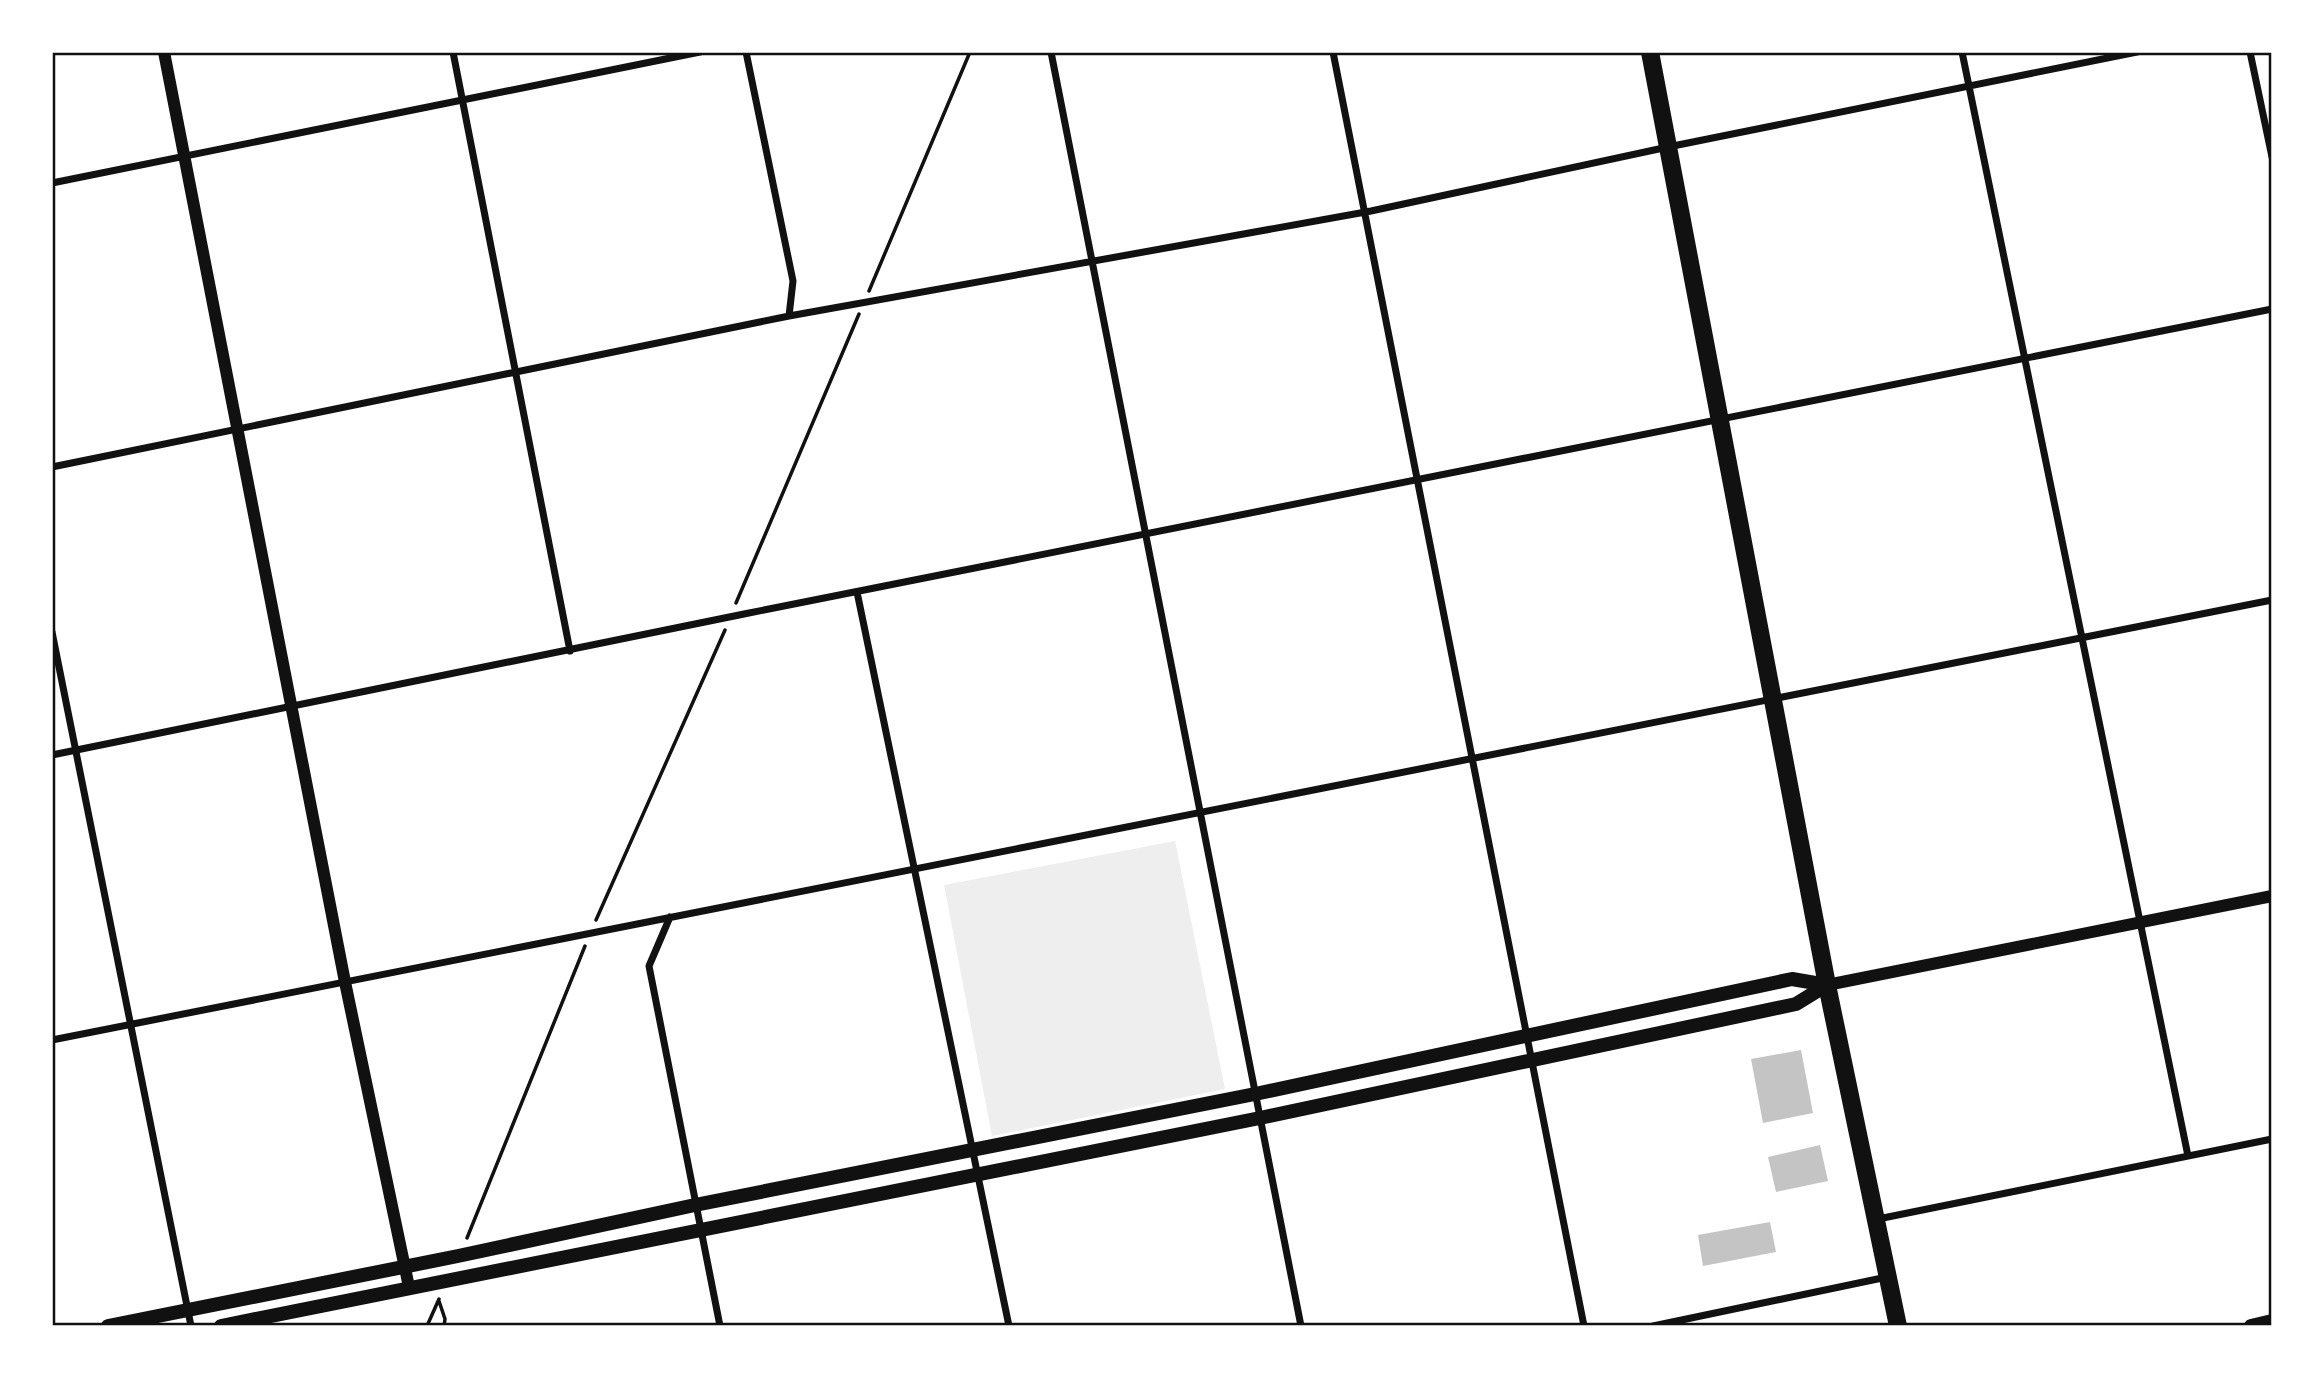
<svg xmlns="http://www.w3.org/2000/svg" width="2324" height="1378" viewBox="0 0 2324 1378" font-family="'Source Sans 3',sans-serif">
<rect width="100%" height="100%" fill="#fff"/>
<path fill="#eee" d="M1175,841L1225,1089L992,1136L944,885Z"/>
<path fill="#c4c4c4" d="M1801,1050L1813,1113L1763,1123L1751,1059Z
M1820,1145L1828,1181L1776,1192L1768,1157Z
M1770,1222L1776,1252L1703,1266L1698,1235Z"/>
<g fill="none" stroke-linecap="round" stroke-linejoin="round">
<path stroke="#111" stroke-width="3.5" d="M869,291L970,52
M736,603L859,314
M596,920L725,630
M467,1238L585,946
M439,1301L445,1319L444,1326
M427,1326L439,1299"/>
<path stroke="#111" stroke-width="7" d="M453,52L570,651
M746,52L793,281L789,316
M1051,52L1301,1326
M1333,52L1584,1326
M1962,52L2188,1156
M2250,52L2272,157
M52,183L700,52
M52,467L789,316L1371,211L1668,147L2137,52
M857,592L1009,1326
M52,632L191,1326
M52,755L744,614L2272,309
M670,917L649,966L720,1326
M52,1040L2272,600
M1878,1219L2272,1139
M1653,1326L1887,1277"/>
<path stroke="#111" stroke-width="12" d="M164,52L345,982L409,1287
M1827,985L2272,896"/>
<path stroke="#111" stroke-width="14" d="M108,1326L458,1256L695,1205L1255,1094L1792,979L1827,985
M221,1326L1260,1118L1796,1004L1827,985
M2251,1326L2272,1321"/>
<path stroke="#111" stroke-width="18" d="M1650,52L1827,985L1898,1326"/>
</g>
<rect width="2324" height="1378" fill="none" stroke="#ffffff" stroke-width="108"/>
<rect x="54" y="54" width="2216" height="1270" fill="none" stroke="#111" stroke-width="2.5"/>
</svg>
